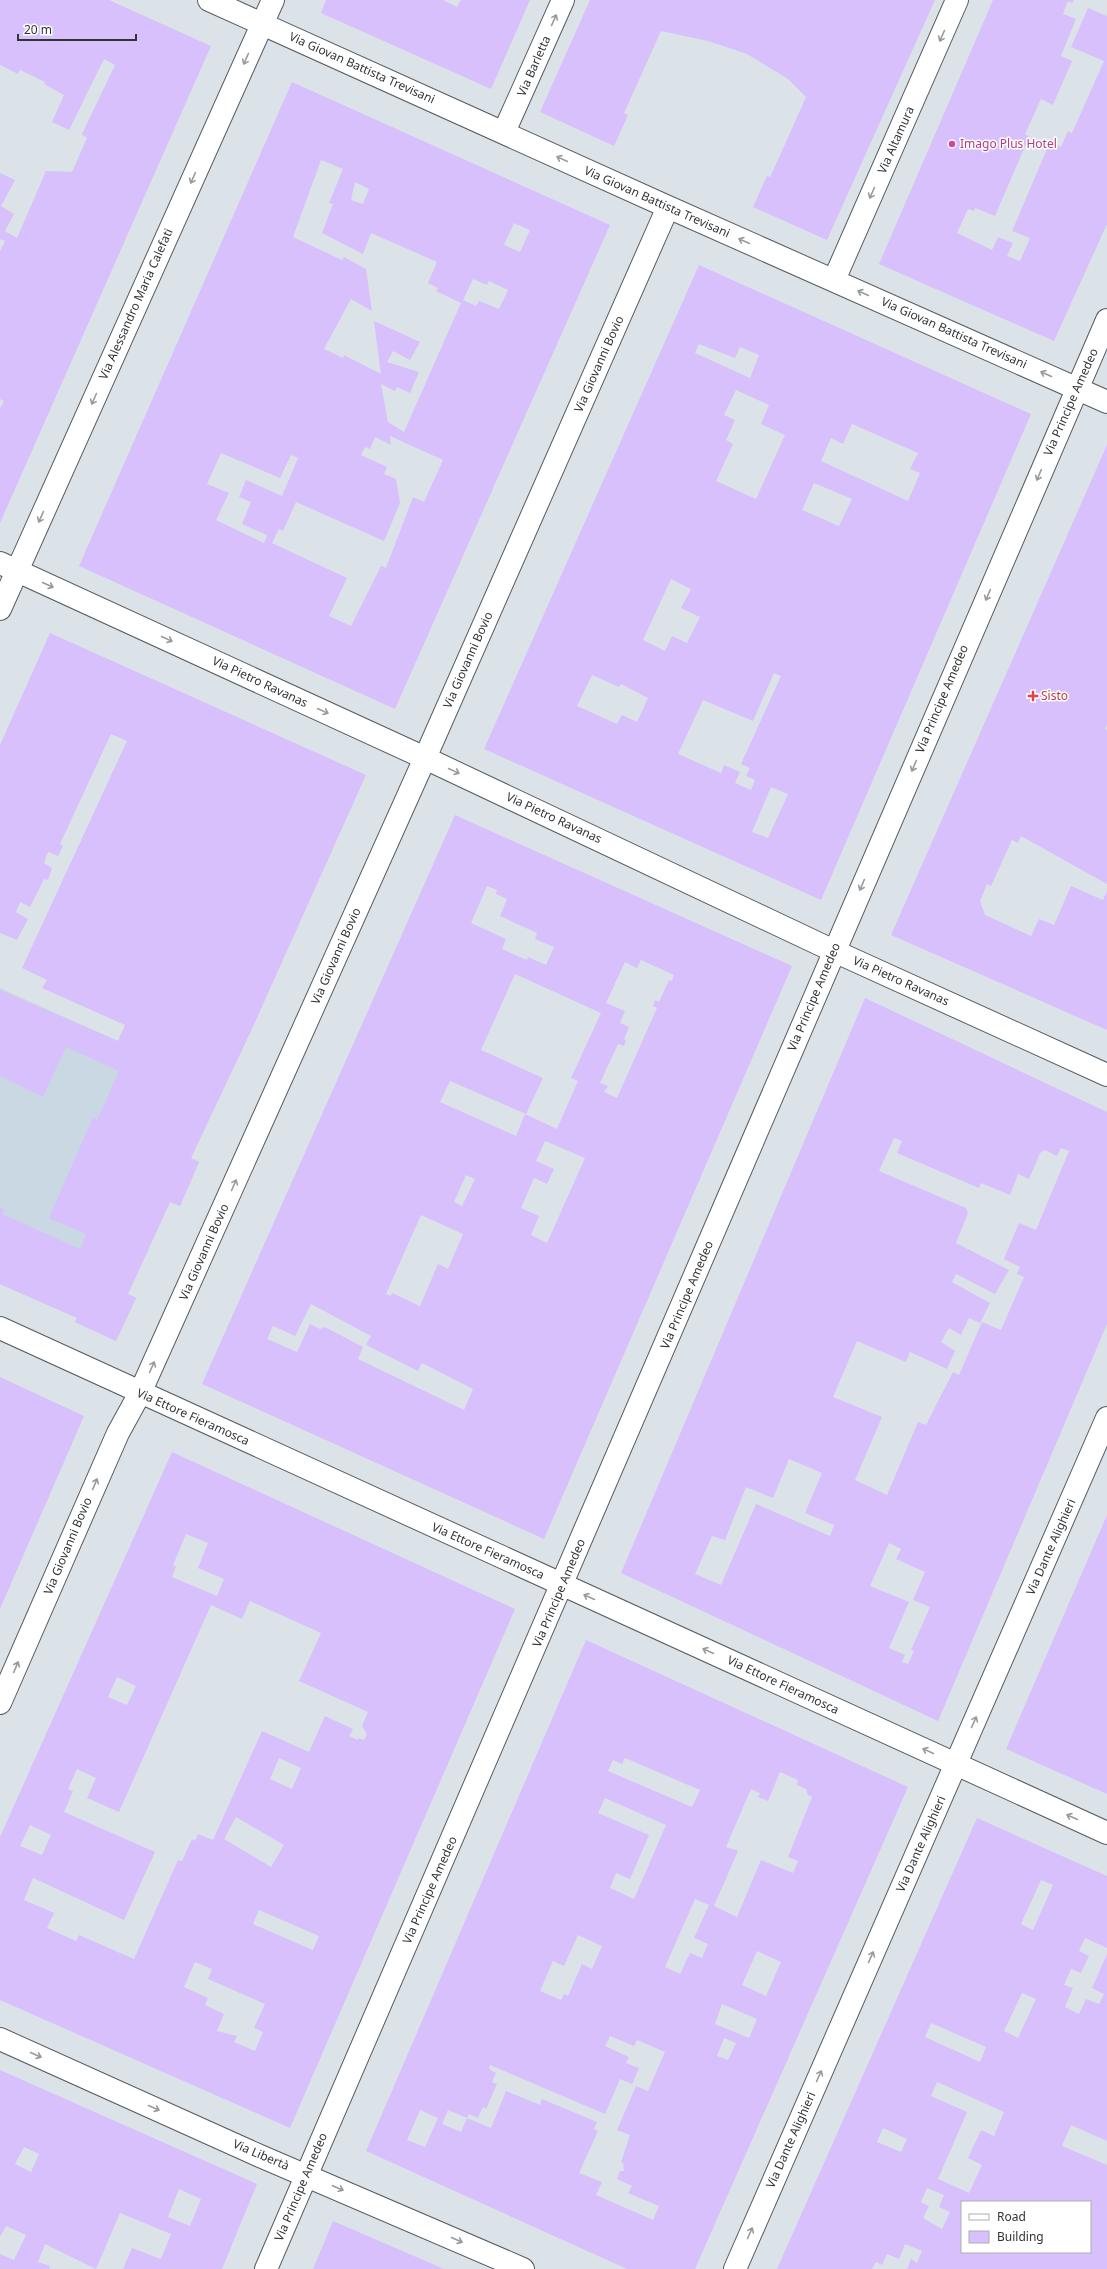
<svg xmlns="http://www.w3.org/2000/svg" width="1107" height="2269" viewBox="0 0 1107 2269" font-family="'Noto Sans',sans-serif">
<rect width="100%" height="100%" fill="#dbe3e9"/>
<path fill="#cad8e3" d="M0,988L223,1088L191,1158L199,1162L180,1206L170,1202L128,1294L136,1298L116,1341L75,1322L77,1318L0,1284Z"/>
<path fill="#d7c0fc" fill-rule="evenodd" d="M0,0H109L211,46L0,523V408L4,401L0,399V251L5,241L0,239V173L15,180L1,206L14,214L5,231L17,238L46,171L72,172L87,138L82,134L115,65L104,59L69,130L52,122L64,95L44,84L45,82L20,70L18,74L0,65Z
M326,0H443L457,7L461,0H530L491,89L321,13Z
M590,0H935L827,240L753,207L765,180L767,176L770,177L777,162L806,97L788,79L747,54L708,41L661,31L624,113L628,115L614,146L540,112Z
M993,0H1074L1072,3L1068,1L1063,14L1076,19L1061,56L1072,61L1053,105L1041,99L1025,134L1029,137L995,216L975,208L974,211L968,209L957,233L992,250L998,237L1013,243L1007,256L1020,261L1030,238L1012,231L1050,142L1061,147L1068,131L1072,133L1104,61L1071,47L1088,8L1107,16V224L1054,341L879,264Z
M292,82L610,225L395,709L79,566ZM321,160L343,169L329,203L333,204L322,233L363,254L371,233L437,262L428,283L438,288L436,291L461,303L404,432L388,422L381,384L395,391L397,387L410,393L419,372L387,362L393,351L410,360L420,342L374,321L381,374L344,355L343,358L324,349L351,299L372,311L366,269L344,257L342,260L293,237ZM355,182L369,189L363,204L351,200ZM514,223L530,230L520,252L504,245ZM473,279L487,285L489,281L508,290L499,309L479,301L476,306L463,300ZM390,436L443,460L424,502L413,497L386,568L381,566L351,626L329,616L347,578L272,543L279,529L283,531L296,502L384,541L400,503L396,479L384,474L387,467L361,455L365,447L370,449L375,437L391,445ZM221,453L280,478L291,455L298,458L282,496L246,480L239,497L251,502L242,524L267,535L264,543L216,520L229,493L207,484Z
M699,265L1031,414L821,900L484,749ZM699,344L735,358L740,347L759,355L750,378L695,353ZM736,390L769,405L761,424L785,435L756,499L716,481L733,444L726,440L735,420L724,415ZM852,424L918,453L910,469L920,473L908,501L821,461L831,438L843,444ZM814,483L852,499L839,526L802,510ZM671,579L691,589L681,608L700,617L687,643L672,636L665,651L643,640ZM774,673L781,676L741,764L750,768L746,776L755,780L751,790L735,783L740,772L724,765L721,773L678,754L703,700L753,721ZM592,675L619,687L621,684L648,698L637,722L622,715L617,724L577,706ZM771,787L788,794L768,838L752,832Z
M1107,445V725L1105,729L1107,730V884L1021,836L1018,843L1012,840L991,886L987,884L980,901L985,915L1031,936L1039,919L1054,925L1071,886L1103,900L1107,891V1030L891,935Z
M50,633L366,775L251,1031L191,1158L199,1162L180,1206L170,1202L128,1294L136,1298L116,1341L75,1322L77,1318L0,1284V1207L4,1210L2,1214L80,1249L86,1234L49,1218L93,1117L97,1120L119,1071L66,1047L43,1097L0,1076V990L118,1041L125,1025L42,988L47,980L22,968L127,741L111,734L60,844L63,846L58,856L48,852L44,863L52,868L48,880L44,879L30,907L20,902L16,912L28,919L17,940L0,933V745Z
M455,815L792,966L544,1539L202,1384ZM487,886L497,890L496,894L507,899L500,916L537,933L535,939L554,947L546,965L528,957L527,960L502,949L506,939L471,923ZM641,960L674,975L672,981L669,980L659,1002L655,1000L653,1006L657,1008L617,1098L604,1092L608,1086L600,1083L618,1044L624,1046L626,1040L624,1039L629,1027L620,1023L625,1011L606,1003L625,962L637,968ZM515,974L601,1013L571,1078L578,1081L557,1129L525,1114L516,1136L440,1102L450,1081L526,1114L543,1078L481,1050ZM545,1141L585,1158L547,1243L531,1235L539,1216L521,1208L534,1178L547,1184L554,1169L536,1161ZM466,1175L475,1179L462,1206L454,1202ZM421,1215L463,1234L448,1269L438,1264L420,1306L392,1293L391,1296L386,1294ZM311,1304L371,1336L366,1345L418,1371L422,1363L473,1389L464,1410L358,1359L363,1347L325,1327L320,1329L310,1324L297,1352L267,1339L273,1326L295,1336Z
M865,998L1107,1112V1324L938,1721L621,1573ZM894,1138L902,1141L897,1153L979,1188L981,1183L1010,1195L1018,1174L1029,1179L1040,1153L1045,1150L1057,1156L1061,1148L1069,1151L1036,1230L1019,1223L1004,1259L1020,1267L1017,1274L1024,1277L1001,1330L982,1322L959,1375L953,1372L926,1425L918,1422L887,1495L855,1480L882,1417L833,1397L857,1341L906,1362L910,1352L947,1369L955,1351L941,1342L949,1328L961,1335L969,1318L980,1323L990,1303L952,1282L956,1274L995,1294L1009,1270L956,1243L968,1213L966,1208L879,1171ZM789,1459L822,1473L805,1513L834,1525L830,1536L756,1504L721,1585L695,1574L712,1536L725,1540L746,1487L773,1498ZM889,1543L901,1549L896,1559L925,1572L913,1600L930,1607L911,1650L914,1651L908,1664L902,1662L905,1655L889,1648L909,1602L870,1586Z
M0,1377L84,1416L0,1609Z
M172,1452L515,1609L290,2128L0,2000V1837ZM186,1534L208,1543L198,1568L224,1579L217,1596L172,1577L176,1566L173,1565ZM250,1601L321,1633L299,1681L368,1712L362,1726L367,1734L364,1740L359,1738L358,1740L349,1736L353,1729L325,1716L309,1752L262,1731L213,1840L198,1834L195,1841L192,1839L182,1861L178,1860L134,1959L79,1935L76,1941L47,1928L54,1913L24,1900L33,1878L124,1920L155,1852L64,1812L73,1791L68,1789L77,1769L96,1778L87,1798L119,1812L211,1605L242,1619ZM117,1677L136,1686L127,1705L108,1697ZM279,1758L301,1768L292,1789L270,1779ZM236,1817L284,1845L271,1867L224,1839ZM30,1825L51,1835L42,1855L20,1846ZM259,1910L319,1936L313,1950L253,1924ZM195,1962L212,1969L208,1979L265,2004L254,2028L263,2032L255,2051L234,2042L237,2036L217,2031L224,2014L205,2005L208,1998L184,1987Z
M1107,1515V1794L1006,1749Z
M586,1640L908,1787L695,2269H627L366,2151ZM625,1758L700,1790L692,1807L608,1771L613,1760L622,1764ZM780,1772L798,1780L797,1785L806,1789L808,1795L812,1797L788,1857L798,1861L793,1873L761,1860L737,1917L714,1906L738,1851L726,1847L751,1789L760,1793L758,1797L768,1801ZM605,1798L666,1825L634,1899L610,1888L616,1873L630,1879L649,1835L598,1813ZM695,1899L709,1905L694,1938L708,1944L702,1958L690,1953L680,1974L665,1967ZM578,1935L602,1946L592,1969L582,1964L568,1996L564,1994L561,2000L540,1991L553,1961L564,1966ZM757,1951L781,1962L766,1996L742,1985ZM722,2004L757,2019L749,2038L715,2024ZM610,2036L634,2046L637,2040L665,2052L648,2091L636,2086L617,2130L630,2135L621,2162L623,2163L624,2171H620L617,2179L632,2186L628,2193L659,2206L653,2220L596,2195L602,2182L579,2173L598,2131L594,2129L597,2122L542,2099L540,2105L506,2091L491,2128L467,2118L461,2132L442,2124L448,2110L467,2118L469,2114L478,2118L483,2107L486,2109L497,2084L492,2082L496,2073L489,2069L490,2065L605,2114L620,2079L632,2084L639,2068L626,2063L629,2057L605,2046ZM724,2038L736,2043L728,2060L717,2056ZM420,2110L438,2118L425,2147L407,2140Z
M977,1818L1107,1876V1948L1085,1938L1079,1951L1089,1956L1081,1973L1071,1969L1064,1985L1073,1988L1065,2007L1079,2014L1086,1999L1099,2004L1104,1994L1092,1988L1107,1954V2141L1071,2125L1062,2146L1107,2165V2269H907L911,2259L917,2263L922,2251L905,2244L899,2259L887,2254L882,2265L876,2262L872,2269H777ZM1041,1880L1053,1885L1033,1930L1021,1924ZM1022,1993L1036,1999L1018,2038L1004,2031ZM931,2023L986,2047L980,2062L925,2037ZM937,2082L1004,2112L994,2136L981,2130L968,2158L982,2165L969,2193L938,2179L967,2112L931,2096ZM883,2128L907,2139L901,2152L877,2142ZM927,2188L944,2195L939,2207L950,2212L942,2229L923,2218L929,2206L921,2202ZM962,2202H1090V2252H962Z
M0,2070L257,2184L222,2269H123L132,2248L161,2259L171,2234L120,2213L96,2269L45,2244L38,2262L50,2266L49,2269H0V2254L14,2260L26,2235L6,2226L0,2237ZM24,2147L39,2154L31,2172L15,2164ZM179,2189L201,2199L190,2226L168,2217Z
M333,2221L444,2269H313Z"/>
<g fill="none" stroke-linecap="round" stroke-linejoin="round">
<defs>
<path id="street" d="M209,0L668,207L1107,402
M504,132L563,0
M834,280L957,0
M0,563L425,758L834,951L1107,1075
M0,609L273,0
M0,1328L1107,1833
M0,1703L118,1433L140,1393L425,758L668,207
M0,2039L260,2156L523,2269
M266,2269L1107,320"/>
<path id="secondary" d="M735,2269L1107,1418"/>
</defs>
<use href="#street" stroke="#555c61" stroke-width="24"/>
<use href="#secondary" stroke="#555c61" stroke-width="24"/>
<use href="#street" stroke="#fff" stroke-width="22"/>
<use href="#secondary" stroke="#fff" stroke-width="22"/>
</g>
<defs><path id="oneway-shaft" d="M-6 0H5M1.5-3L5.5 0L1.5 3" fill="none" stroke-width="1.6" stroke-linecap="round" stroke-linejoin="round"/></defs>
<g stroke="#989a9b">
<use href="#oneway-shaft" transform="translate(554 20) rotate(-66)"/>
<use href="#oneway-shaft" transform="translate(942 36) rotate(114)"/>
<use href="#oneway-shaft" transform="translate(246 59) rotate(114)"/>
<use href="#oneway-shaft" transform="translate(562 159) rotate(-155)"/>
<use href="#oneway-shaft" transform="translate(193 178) rotate(114)"/>
<use href="#oneway-shaft" transform="translate(872 193) rotate(114)"/>
<use href="#oneway-shaft" transform="translate(744 241) rotate(-156)"/>
<use href="#oneway-shaft" transform="translate(863 293) rotate(-156)"/>
<use href="#oneway-shaft" transform="translate(1046 374) rotate(-156)"/>
<use href="#oneway-shaft" transform="translate(94 399) rotate(114)"/>
<use href="#oneway-shaft" transform="translate(1039 475) rotate(113)"/>
<use href="#oneway-shaft" transform="translate(41 517) rotate(114)"/>
<use href="#oneway-shaft" transform="translate(48 585) rotate(24)"/>
<use href="#oneway-shaft" transform="translate(988 595) rotate(113)"/>
<use href="#oneway-shaft" transform="translate(167 639) rotate(25)"/>
<use href="#oneway-shaft" transform="translate(323 711) rotate(25)"/>
<use href="#oneway-shaft" transform="translate(914 766) rotate(113)"/>
<use href="#oneway-shaft" transform="translate(454 771) rotate(25)"/>
<use href="#oneway-shaft" transform="translate(862 885) rotate(113)"/>
<use href="#oneway-shaft" transform="translate(234 1185) rotate(-66)"/>
<use href="#oneway-shaft" transform="translate(152 1367) rotate(-66)"/>
<use href="#oneway-shaft" transform="translate(95 1484) rotate(-67)"/>
<use href="#oneway-shaft" transform="translate(589 1597) rotate(-155)"/>
<use href="#oneway-shaft" transform="translate(708 1651) rotate(-155)"/>
<use href="#oneway-shaft" transform="translate(16 1667) rotate(-67)"/>
<use href="#oneway-shaft" transform="translate(974 1722) rotate(-66)"/>
<use href="#oneway-shaft" transform="translate(928 1751) rotate(-155)"/>
<use href="#oneway-shaft" transform="translate(1072 1817) rotate(-156)"/>
<use href="#oneway-shaft" transform="translate(871 1957) rotate(-66)"/>
<use href="#oneway-shaft" transform="translate(36 2055) rotate(24)"/>
<use href="#oneway-shaft" transform="translate(819 2076) rotate(-66)"/>
<use href="#oneway-shaft" transform="translate(154 2108) rotate(24)"/>
<use href="#oneway-shaft" transform="translate(338 2188) rotate(23)"/>
<use href="#oneway-shaft" transform="translate(750 2233) rotate(-66)"/>
<use href="#oneway-shaft" transform="translate(457 2240) rotate(24)"/>
</g>
<circle fill="#d1479c" stroke="#fff" stroke-width="1.5" cx="952" cy="144" r="4"/>
<path fill="#e0444e" stroke="#fff" stroke-width="1.5" d="M1031 690h4v4h4v4h-4v4h-4v-4h-4v-4h4z"/>
<g text-anchor="middle" stroke-width="3" stroke-linejoin="round" paint-order="stroke">
<g font-size="12" fill="#313437" stroke="#fff">
<text transform="translate(534 66) rotate(-66)" y="4">Via Barletta</text>
<text transform="translate(362 68) rotate(24)" y="4">Via Giovan Battista Trevisani</text>
<text transform="translate(896 140) rotate(-66)" y="4">Via Altamura</text>
<text transform="translate(657 202) rotate(24)" y="4">Via Giovan Battista Trevisani</text>
<text transform="translate(136 304) rotate(-66)" y="4">Via Alessandro Maria Calefati</text>
<text transform="translate(954 333) rotate(24)" y="4">Via Giovan Battista Trevisani</text>
<text transform="translate(599 364) rotate(-66)" y="4">Via Giovanni Bovio</text>
<text transform="translate(1071 402) rotate(-66)" y="4">Via Principe Amedeo</text>
<text transform="translate(468 660) rotate(-66)" y="4">Via Giovanni Bovio</text>
<text transform="translate(260 682) rotate(25)" y="4">Via Pietro Ravanas</text>
<text transform="translate(942 699) rotate(-67)" y="4">Via Principe Amedeo</text>
<text transform="translate(554 818) rotate(25)" y="4">Via Pietro Ravanas</text>
<text transform="translate(336 956) rotate(-66)" y="4">Via Giovanni Bovio</text>
<text transform="translate(901 981) rotate(24)" y="4">Via Pietro Ravanas</text>
<text transform="translate(814 997) rotate(-67)" y="4">Via Principe Amedeo</text>
<text transform="translate(204 1252) rotate(-66)" y="4">Via Giovanni Bovio</text>
<text transform="translate(687 1295) rotate(-67)" y="4">Via Principe Amedeo</text>
<text transform="translate(193 1417) rotate(24)" y="4">Via Ettore Fieramosca</text>
<text transform="translate(68 1546) rotate(-67)" y="4">Via Giovanni Bovio</text>
<text transform="translate(1051 1547) rotate(-66)" y="4">Via Dante Alighieri</text>
<text transform="translate(488 1551) rotate(24)" y="4">Via Ettore Fieramosca</text>
<text transform="translate(559 1593) rotate(-67)" y="4">Via Principe Amedeo</text>
<text transform="translate(783 1685) rotate(25)" y="4">Via Ettore Fieramosca</text>
<text transform="translate(921 1844) rotate(-66)" y="4">Via Dante Alighieri</text>
<text transform="translate(430 1890) rotate(-66)" y="4">Via Principe Amedeo</text>
<text transform="translate(791 2140) rotate(-66)" y="4">Via Dante Alighieri</text>
<text transform="translate(261 2155) rotate(23)" y="4">Via Libertà</text>
<text transform="translate(301 2187) rotate(-67)" y="4">Via Principe Amedeo</text>
</g>
<g font-size="12" fill="#b23c85" stroke="#fff" text-anchor="start">
<text x="960" y="148">Imago Plus Hotel</text>
</g>
<g font-size="12" fill="#be3a42" stroke="#fff" text-anchor="start">
<text x="1041" y="700">Sisto</text>
</g>
</g>
<rect x="961" y="2201" width="130" height="52" fill="#ffffff" stroke="#adaeaf"/>
<rect x="969" y="2214" width="20" height="6" fill="#ffffff" stroke="#adaeaf"/>
<text x="997" y="2221" font-size="12" fill="#313437">Road</text>
<rect x="969" y="2231" width="20" height="12" fill="#d7c0fc" stroke="#adaeaf"/>
<text x="997" y="2241" font-size="12" fill="#313437">Building</text>
<path d="M18 34v6h118v-6" fill="none" stroke="#313437" stroke-width="2"/>
<text x="24" y="34" font-size="12" fill="#313437" stroke="#ffffff" stroke-width="3" paint-order="stroke">20 m</text>
</svg>
